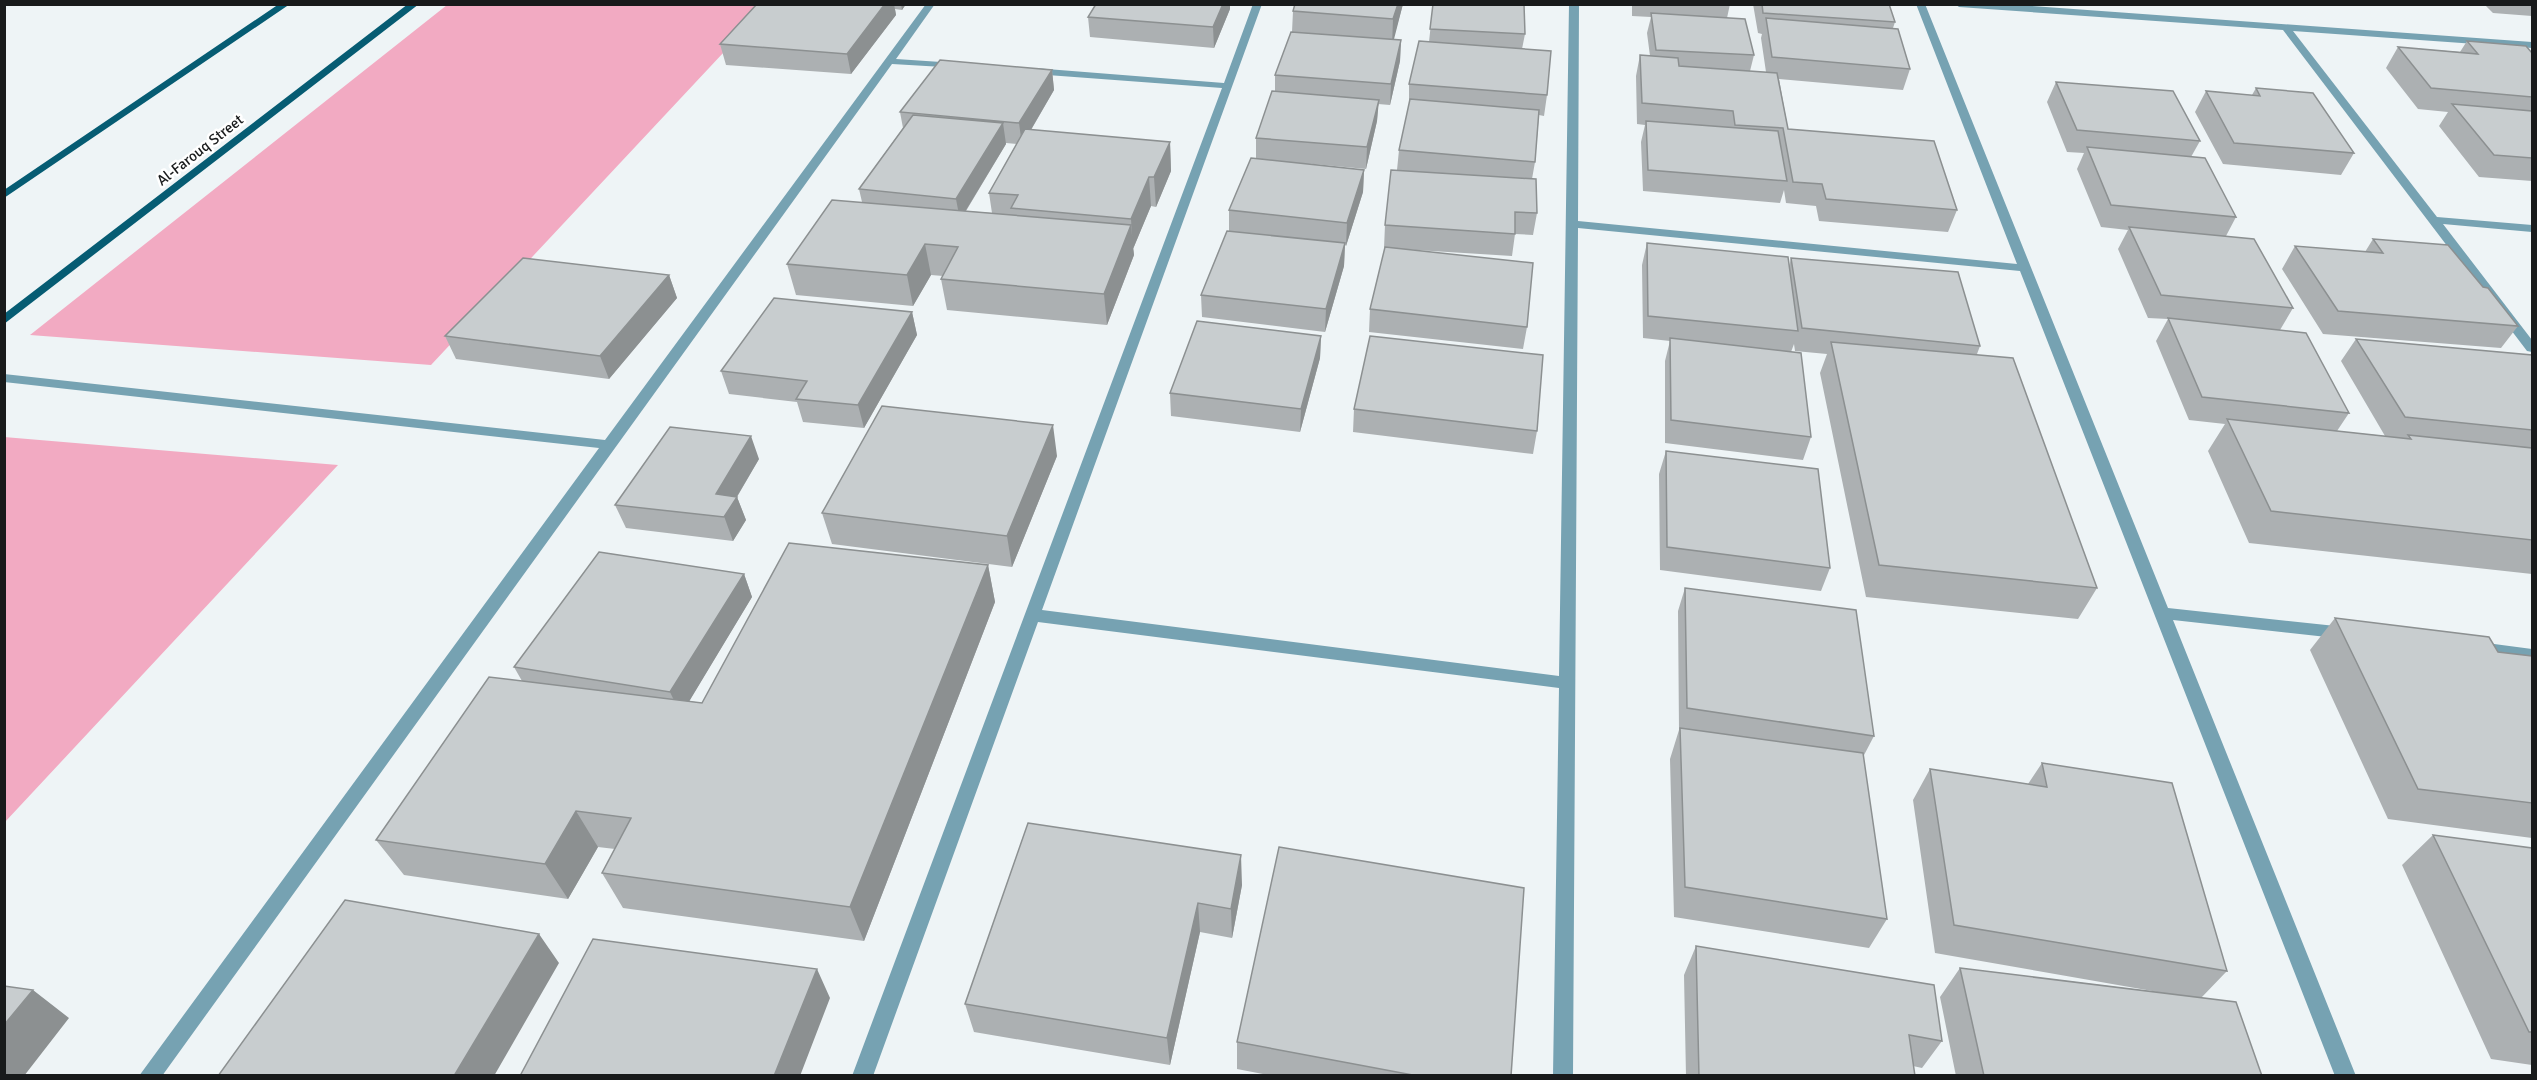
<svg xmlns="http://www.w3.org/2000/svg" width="2537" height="1080" viewBox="0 0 2537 1080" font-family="Signika,sans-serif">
<rect width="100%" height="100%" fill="#eef4f6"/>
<path fill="#f2aac2" d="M447,5H768L431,365L30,335Z
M4,437L338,465L5,822H4Z"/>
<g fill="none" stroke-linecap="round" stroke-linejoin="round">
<path fill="#76a2b2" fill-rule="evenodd" d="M926,4H935L896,59L956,63L961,66L960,68L892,64L162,1076H139L599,448L4,382V374L605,440Z
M1253,4H1262L1042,610L1559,676L1569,4H1579L1578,221L2017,264L1916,4H1925L2168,608L2345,627L2351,629L2353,633L2351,637L2345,639L2173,620L2356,1076H2335L2020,271L1578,228L1573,1076H1553L1559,688L1038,622L873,1076H852L1222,88L1034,74L1029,71L1034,68L1224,83Z
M1955,4H2005L2532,42V48L2293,31L2437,217L2532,225V232L2443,224L2532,340V352L2527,351L2283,30L1959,7Z
M2479,642L2532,649V661L2473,652L2471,648L2473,644Z"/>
<path fill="#065c73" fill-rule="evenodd" d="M279,4H290L4,198V190Z
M408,4H419L4,324V314Z"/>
</g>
<path fill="#acb0b2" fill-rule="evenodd" d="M757,4H906L902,10L895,9L896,15L851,74L726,65L720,44Z
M1295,4H1403L1393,40H1401L1400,61L1390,105L1378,104L1377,121L1366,169L1303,163L1364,170L1363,192L1346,246L1345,245L1344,266L1325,332L1202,317L1201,295L1229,231V210L1256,158V138L1275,91V75L1292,32L1293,11Z
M1433,4L1525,34L1522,49L1547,95L1544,116L1539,115L1535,162L1532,179L1537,213L1533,235L1515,234L1512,256L1400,249L1527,327L1523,349L1369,332L1370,309L1385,248H1384L1385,225L1397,170L1399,150L1409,105V84L1429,42Z
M1632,4H1730L1727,18L1754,55L1750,71L1766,72L1761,38L1762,34L1758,33L1753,4H1889L1895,22L1893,28L1910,69L1903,90L1779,79L1788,129L1957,210L1948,232L1819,221L1816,206L1786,203L1784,190L1780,203L1643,191L1641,142L1645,125L1637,124L1636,76L1640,55L1650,56L1647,33L1651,17L1632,16Z
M2484,4H2532V16L2493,13Z
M1230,9L1214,48L1090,37L1088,17Z
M2467,41L2532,53V181L2479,177L2439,126L2448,112L2418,109L2386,68L2398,47L2460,52Z
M1052,70L1054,90L1031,130L1170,142L1171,171L1156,207L1151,206L1133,249L1134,255L1107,325L947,310L941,279L943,276L931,275L913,306L796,295L787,264L862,202L859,189L903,128L900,112ZM1006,143L1017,144L989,193L992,213L966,211L1006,144Z
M2056,82L2200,141L2191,157L2236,217L2226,236L2293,308L2280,330L2349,413L2337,431L2385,436L2341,361L2356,339L2532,355V574L2249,543L2208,451L2225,424L2189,420L2156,341L2168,319L2148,318L2118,249L2128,230L2101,227L2077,169L2084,153L2067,152L2047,102Z
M2256,88L2354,153L2341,175L2223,164L2195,112L2206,91L2252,95Z
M2373,239L2483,287L2518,326L2501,348L2323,334L2282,269L2295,246L2365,252Z
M1647,243L1789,267L1791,258L1980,346L1977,354L2097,588L2078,619L1866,597L1820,373L1827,354L1795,351L1794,344L1791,352L1811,437L1803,460L1665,443V361L1670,341L1643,338L1642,265Z
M669,275L677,298L609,379L456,359L445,336Z
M912,312L917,335L864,428L803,422L797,402L729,394L721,371Z
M1321,336L1320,358L1300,432L1171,416L1170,393Z
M1354,409L1537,431L1533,454L1353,432Z
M1666,451L1830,568L1821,591L1660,570L1659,474Z
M1057,456L1012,567L832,544L822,513Z
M759,459L737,497L746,520L733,541L626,528L615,505Z
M988,565L995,602L864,941L623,908L602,873L615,849L598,847L568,899L404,875L376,840L522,681L514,667L744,574L752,597L689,701L702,703Z
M1685,588L1874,736L1863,757L1887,919L1869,948L1674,917L1670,759L1679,730L1678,611Z
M2335,618L2498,652L2532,656V838L2388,819L2310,650Z
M2042,763L2227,971L2201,998L2262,1076H1956L1940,997L1960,968L2158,992L1935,953L1913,800L1930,769L2028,784Z
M1028,823L1242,885L1232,938L1200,932L1170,1065L974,1032L965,1004Z
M2433,835L2532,848V1065L2491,1059L2402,865Z
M1696,946L1942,1041L1922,1068L1913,1066L1915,1076H1686L1684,975Z
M1237,1042L1511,1076H1273L1237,1069Z"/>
<path fill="#8c9091" d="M885,4H894L896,15L851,74L847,54Z
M901,4H906L902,10Z
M1223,4H1230V9L1214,48L1213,27Z
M1398,4H1403L1392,47L1393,19Z
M1401,40L1400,61L1390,105L1391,84Z
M1052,70L1054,90L1022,145L1019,123Z
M1379,100L1377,121L1366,169L1367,147Z
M1003,123L1006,144L960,220L956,199Z
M1170,142L1171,171L1156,207L1154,177Z
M1364,170L1363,192L1346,246L1347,223Z
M1149,177L1151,206L1133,249L1131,219Z
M1131,225L1134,255L1107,325L1104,294Z
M1345,243L1344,266L1325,332L1326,309Z
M925,244L931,275L913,306L907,275Z
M669,275L677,298L609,379L600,356Z
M912,312L917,335L864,428L858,405Z
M1321,336L1320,358L1300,432L1301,409Z
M1053,425L1057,456L1012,567L1007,536Z
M751,436L759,459L729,510L737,497L746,520L733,541L716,494Z
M988,565L995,602L864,941L850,907Z
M744,574L752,597L681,715L670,692Z
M576,811L598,847L568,899L545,864Z
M1241,855L1242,885L1232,938L1231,909Z
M1198,903L1200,932L1170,1065L1167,1038Z
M539,934L559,963L494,1076H454Z
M817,969L830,998L800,1076H774Z
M33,990L69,1018L24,1076H4V1025Z"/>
<path fill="#c8cdcf" stroke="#8c9091" stroke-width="1.5" d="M757,4H885L847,54L720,44Z
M1096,4H1223L1213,27L1088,17Z
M1295,4H1398L1393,19L1293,11Z
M1433,4H1524L1525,34L1430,29Z
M1762,4H1889L1895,22L1763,13Z
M1651,13L1745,19L1754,55L1656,50Z
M1766,18L1898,29L1910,69L1772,57Z
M1291,32L1401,40L1391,84L1275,75Z
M1419,41L1551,51L1547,95L1409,84Z
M2467,41L2526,46L2532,53V97L2431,88L2398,47L2478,54Z
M1640,55L1678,58L1679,66L1777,73L1788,129L1934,141L1957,210L1826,199L1822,184L1793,182L1783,128L1735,125L1733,111L1642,103Z
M940,60L1052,70L1019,123L900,112Z
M2056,82L2173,91L2200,141L2077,130Z
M2256,88L2313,93L2354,153L2234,143L2206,91L2260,96Z
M1272,91L1379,100L1367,147L1256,138Z
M1410,99L1539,110L1535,162L1399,150Z
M2452,104L2532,111V158L2494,155Z
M913,115L1003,123L956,199L859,189Z
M1646,121L1778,131L1787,181L1648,170Z
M1025,129L1170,142L1154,177H1149L1131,219L1011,208L1018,195L989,193Z
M2087,147L2205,158L2236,217L2111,205Z
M1251,158L1364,170L1347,223L1229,210Z
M1391,170L1536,179L1537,213L1515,212V234L1385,225Z
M832,200L1131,225L1104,294L941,279L958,247L925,244L907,275L787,264Z
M2129,227L2254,239L2293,308L2161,295Z
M1227,231L1345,243L1326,309L1201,295Z
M2373,239L2448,245L2483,287L2488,288L2518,326L2338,311L2295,246L2383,253Z
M1647,243L1788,257L1798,331L1648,316Z
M1385,247L1533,263L1527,327L1370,309Z
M523,258L669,275L600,356L445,336Z
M1791,258L1958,272L1980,346L1802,328Z
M774,298L912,312L858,405L796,399L807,381L721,371Z
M2168,318L2306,333L2349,413L2202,397Z
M1197,321L1321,336L1301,409L1170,393Z
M1370,336L1543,355L1537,431L1354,409Z
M1670,338L1801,353L1811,437L1671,420Z
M2356,339L2532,355V430L2405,417Z
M1831,342L2013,358L2097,588L1879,565Z
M882,406L1053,425L1007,536L822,513Z
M2227,419L2411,439L2408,435L2532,448V540L2271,511Z
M670,427L751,436L716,494L737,497L724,517L615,505Z
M1666,451L1818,469L1830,568L1667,547Z
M789,543L988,565L850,907L602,873L631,818L576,811L545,864L376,840L489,677L702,703Z
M599,552L744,574L670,692L514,667Z
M1685,588L1856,610L1874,736L1687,708Z
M2335,618L2489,637L2498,652L2532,656V803L2418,789Z
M1680,728L1863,753L1887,919L1685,887Z
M2042,763L2172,783L2227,971L1954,925L1930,769L2047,787Z
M1028,823L1241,855L1231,909L1198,903L1167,1038L965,1004Z
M2433,835L2532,848V1032H2529Z
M1279,847L1524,888L1511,1076H1418L1237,1042Z
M345,900L539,934L454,1076H218Z
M593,939L817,969L774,1076H520Z
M1696,946L1934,985L1942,1041L1909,1035L1915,1076H1699Z
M1960,968L2236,1002L2262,1076H1984Z
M4,986L33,990L4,1025Z"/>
<g text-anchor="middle" stroke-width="5" stroke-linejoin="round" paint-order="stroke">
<g font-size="15" fill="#181a1b" stroke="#fff">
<text transform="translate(200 150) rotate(-38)" y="5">Al-Farouq Street</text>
</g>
</g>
<rect width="2537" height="1080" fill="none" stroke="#181a1b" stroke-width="12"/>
</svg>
